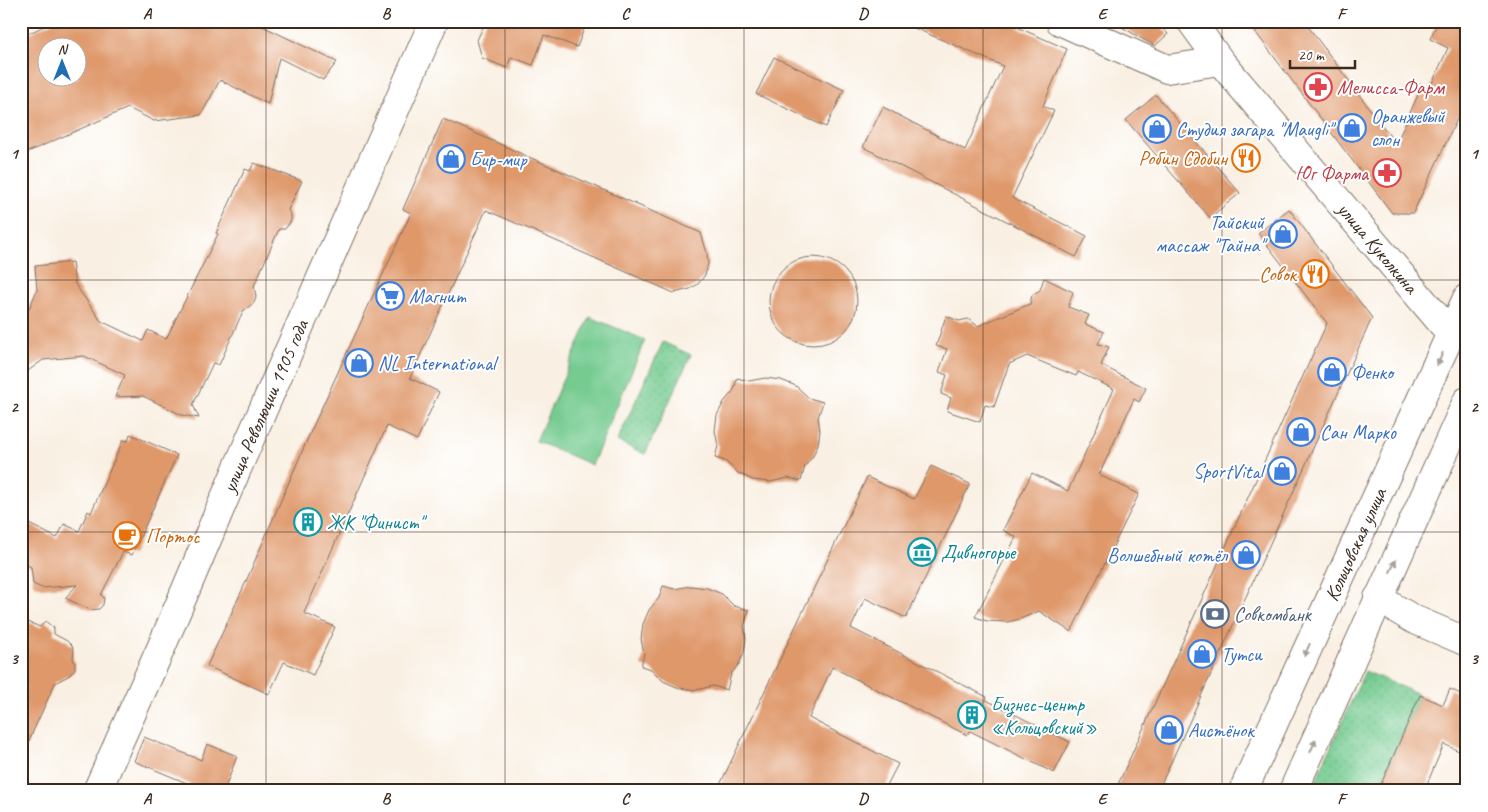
<svg xmlns="http://www.w3.org/2000/svg" width="1488" height="812" viewBox="0 0 1488 812" font-family="Caveat,sans-serif">
<defs>
<pattern id="grass-dots" width="8" height="8" patternUnits="userSpaceOnUse" patternTransform="scale(1.25)"><rect width="8" height="8" fill="#74cb90"/><path d="M2 2h.1M6 6h.1" fill="none" stroke="#65ae7c" stroke-width="1.8" stroke-linecap="round"/></pattern>
</defs>
<rect width="100%" height="100%" fill="#fff"/>
<filter id="ink" filterUnits="userSpaceOnUse"><feTurbulence type="fractalNoise" baseFrequency=".02" numOctaves="2"/><feDisplacementMap in="SourceGraphic" scale="10" xChannelSelector="R" yChannelSelector="G"/><feConvolveMatrix kernelMatrix="1 2 1 2 8 2 1 2 1" color-interpolation-filters="sRGB"/></filter>
<filter id="wash" filterUnits="userSpaceOnUse"><feTurbulence type="fractalNoise" baseFrequency=".0096" numOctaves="4" result="noise"/><feDisplacementMap in="SourceGraphic" scale="20" xChannelSelector="R" yChannelSelector="G"/><feGaussianBlur stdDeviation="1.12" result="paint"/><feColorMatrix in="noise" values="0 0 0 0 0 0 0 0 0 0 0 0 0 0 0 0 0 1.4 0 .05"/><feComposite in="paint" operator="in"/></filter>
<g filter="url(#wash)">
<rect width="100%" height="100%" fill="#f9f0e3"/>
<path fill="url(#grass-dots)" stroke="#587a57" d="M663,342L691,355L645,454L617,441Z
M1365,671L1420,695L1378,791H1311Z"/>
<path fill="#74cb90" stroke="#587a57" d="M590,317L645,340L592,465L536,441Z"/>
<g id="blocks">
<path fill="#df986b" fill-rule="evenodd" d="M55,21H252L337,62L323,80L279,58L268,104L220,80L201,115L154,121L128,108L21,155V37ZM48,48H78V78H48Z
M486,21H587L577,47L544,35L533,65L511,57L507,68L482,58L477,40Z
M898,21H1003L1067,49L1043,106L1054,111L1012,198L1087,236L1076,257L863,147L883,107L965,150L1003,66Z
M1111,21H1156L1168,34L1155,46Z
M1247,21H1304L1396,144L1422,86L1429,90L1448,48L1430,39L1438,21H1467V98L1413,213H1392Z
M774,57L844,90L826,127L756,94Z
M1156,95L1240,193L1210,218L1126,120Z
M443,119L701,233L707,253L708,264L705,275L698,284L690,289L674,293L486,210L410,378L439,392L417,440L387,426L304,613L335,627L313,675L284,662L269,694L207,666L244,586L311,431L411,213L403,209Z
M254,163L302,181L288,210L291,215V221L285,229H279L254,286L256,297L254,303L243,311L219,365L213,363L193,405L199,418L182,415L143,396L115,397L125,375L84,356L43,360L21,376V327L37,290L35,266L72,262L75,284L101,321L143,341L148,330L166,339L218,234L216,233L245,169L250,171Z
M1289,209L1372,318L1158,791H1115L1327,323L1258,233Z
M769 301a44 44 0 1 1 88 0a44 44 0 1 1-88 0Z
M1044,278L1073,292L1068,307L1089,315L1085,324L1104,332L1098,344L1109,347L1101,365L1146,388L1139,402L1134,399L1099,475L1139,494L1071,632L1039,611L1020,619L1007,622L987,621L975,617L1016,537L1003,530L1032,473L1068,491L1114,389L1078,372L1076,376L1027,356L1009,364L994,407L985,405L980,422L947,411L951,398L941,394L947,375L939,372L947,349L936,346L946,316L959,321L968,319L978,326L1030,304L1032,295L1040,290Z
M737,378L749,381L765,378L781,380L796,386L809,398L823,402L818,418L820,431L818,444L813,456L805,466L801,481L788,478L770,482L753,480L738,473L725,461L715,458L718,446L715,431L717,415L724,402L734,390Z
M130,434L177,455L132,555L123,552L101,595L104,598L103,605L99,609L91,610L65,598L77,585L42,588L33,584L31,567L21,562V520L57,538L64,524L79,531L88,511L91,513L123,440L128,441Z
M931,466L970,484L906,618L865,598L851,628L987,697L986,700L1070,742L1054,773L970,731L967,735L832,667L809,718L898,764L884,791H717L867,477L914,499Z
M663,586L674,589L691,586L707,588L722,594L734,606L749,610L744,626L746,639L744,652L739,664L731,674L727,690L713,686L696,690L679,688L663,681L651,669L641,666L644,654L641,639L643,624L649,610L659,598Z
M21,619L40,627L45,621L54,628V634L67,641L72,646L74,651L73,658L75,663V669L70,675L55,683L21,758Z
M1450,689L1467,697V755L1444,744L1424,791H1378L1420,695L1443,705Z
M144,737L201,760L207,744L237,756L224,791H206L134,761Z"/>
</g>
</g>
<g filter="url(#ink)">
<use href="#blocks" fill-opacity="0" stroke="#7e6f63" stroke-width="1"/>
<g fill="none" stroke-linecap="round" stroke-linejoin="round">
<defs>
<g id="minor">
<path d="M1060,21L1167,69L1220,61"/>
<path id="s1" d="M1191,21L1220,61L1451,334"/>
<path d="M1378,598L1413,619L1467,642"/>
<path id="s2" d="M97,791L161,648L240,462L434,21"/>
</g>
<g id="major">
<path id="s3" d="M1243,791L1467,298"/>
<path d="M1293,791L1467,401"/>
</g>
</defs>
<use href="#minor" stroke="#7e6f63" stroke-width="30"/>
<use href="#major" stroke="#7e6f63" stroke-width="30"/>
<use href="#minor" stroke="#fff" stroke-width="28"/>
<use href="#major" stroke="#fff" stroke-width="28"/>
</g>
<defs><path id="oneway-solid" d="M-6-.8H1V-3.2L6.5 0L1 3.2V.8H-6Z" transform="scale(1.25)"/></defs>
<g fill="#a79f9a">
<use href="#oneway-solid" transform="translate(1440 359) rotate(114)"/>
<use href="#oneway-solid" transform="translate(1393 566) rotate(-65)"/>
<use href="#oneway-solid" transform="translate(1307 650) rotate(114)"/>
<use href="#oneway-solid" transform="translate(1313 746) rotate(-66)"/>
</g>
</g>
<path fill="none" stroke="#3b2a1e" stroke-width="1" stroke-opacity="0.55" d="M266,21V791M505,21V791M744,21V791M983,21V791M1222,21V791M21,280H1467M21,532H1467"/>
<defs>
<symbol id="pharmacy-ring" viewBox="-11 -11 22 22"><circle r="9.5" fill="#fff" stroke="#e0444e" stroke-width="1.5"/><path d="M-2-6h4v4h4v4h-4v4h-4v-4h-4v-4h4Z" fill="#e0444e"/></symbol>
<symbol id="shop-ring" viewBox="-11 -11 22 22"><circle r="9.5" fill="#fff" stroke="#3f7fe0" stroke-width="1.5"/><path d="M-5-2.5h2.3a2.7 3.5 0 0 1 5.4 0H5L5.5 6h-11ZM-1.5-2.5h3a1.5 2.3 0 0 0-3 0Z" fill="#3f7fe0"/></symbol>
<symbol id="restaurant-ring" viewBox="-11 -11 22 22"><circle r="9.5" fill="#fff" stroke="#e8710a" stroke-width="1.5"/><path d="M-5-6h1v4h1v-4h1v4h1v-4h1v5L-1.5 .5V6h-2V.5L-5-1ZM5-6V6H3V1.5H1.5Q1.5-4 5-6Z" fill="#e8710a"/></symbol>
<symbol id="supermarket-ring" viewBox="-11 -11 22 22"><circle r="9.5" fill="#fff" stroke="#3f7fe0" stroke-width="1.5"/><path d="M-6-5.5h2.5l.6 2H6L4.5 2H-2.5L-4.4-4H-6ZM-1.5 3.2a1.3 1.3 0 1 0 .1 0ZM3 3.2a1.3 1.3 0 1 0 .1 0Z" fill="#3f7fe0"/></symbol>
<symbol id="building-ring" viewBox="-11 -11 22 22"><circle r="9.5" fill="#fff" stroke="#0f9aa8" stroke-width="1.5"/><path d="M-4-6H4V6H1V3H-1V6H-4ZM-2.5-4.3h1.7v1.8h-1.7ZM.8-4.3h1.7v1.8H.8ZM-2.5-1h1.7V.8h-1.7ZM.8-1h1.7V.8H.8Z" fill="#0f9aa8"/></symbol>
<symbol id="cafe-ring" viewBox="-11 -11 22 22"><circle r="9.5" fill="#fff" stroke="#e8710a" stroke-width="1.5"/><path d="M-5.5-4.5H6V0H3Q3 3.5 0 3.5H-2.5Q-5.5 3.5-5.5 0ZM3-3.2v2h1.7v-2ZM-6 4.5H4V6H-6Z" fill="#e8710a"/></symbol>
<symbol id="museum-ring" viewBox="-11 -11 22 22"><circle r="9.5" fill="#fff" stroke="#0f9aa8" stroke-width="1.5"/><path d="M0-6L6-3V-2H-6V-3ZM-5-1h2V3h-2ZM-1-1h2V3h-2ZM3-1h2V3H3ZM-6 4H6V6H-6Z" fill="#0f9aa8"/></symbol>
<symbol id="bank-ring" viewBox="-11 -11 22 22"><circle r="9.5" fill="#fff" stroke="#5c6f8a" stroke-width="1.5"/><path d="M-6-4H6V4H-6ZM0-2.3a2.3 2.3 0 1 0 0 4.6a2.3 2.3 0 1 0 0-4.6Z" fill="#5c6f8a"/></symbol>
</defs>
<g fill-rule="evenodd">
<use href="#pharmacy-ring" x="1302" y="71" width="32" height="32"/>
<use href="#shop-ring" x="1336" y="112" width="32" height="32"/>
<use href="#shop-ring" x="1141" y="113" width="32" height="32"/>
<use href="#restaurant-ring" x="1230" y="142" width="32" height="32"/>
<use href="#shop-ring" x="435" y="143" width="32" height="32"/>
<use href="#pharmacy-ring" x="1371" y="157" width="32" height="32"/>
<use href="#shop-ring" x="1267" y="218" width="32" height="32"/>
<use href="#restaurant-ring" x="1299" y="258" width="32" height="32"/>
<use href="#supermarket-ring" x="374" y="280" width="32" height="32"/>
<use href="#shop-ring" x="343" y="347" width="32" height="32"/>
<use href="#shop-ring" x="1316" y="356" width="32" height="32"/>
<use href="#shop-ring" x="1285" y="416" width="32" height="32"/>
<use href="#shop-ring" x="1266" y="455" width="32" height="32"/>
<use href="#building-ring" x="292" y="506" width="32" height="32"/>
<use href="#cafe-ring" x="111" y="520" width="32" height="32"/>
<use href="#museum-ring" x="906" y="536" width="32" height="32"/>
<use href="#shop-ring" x="1230" y="539" width="32" height="32"/>
<use href="#bank-ring" x="1199" y="598" width="32" height="32"/>
<use href="#shop-ring" x="1186" y="638" width="32" height="32"/>
<use href="#building-ring" x="956" y="699" width="32" height="32"/>
<use href="#shop-ring" x="1153" y="714" width="32" height="32"/>
</g>
<g text-anchor="middle" stroke-width="4" stroke-linejoin="round" paint-order="stroke">
<g font-size="20" fill="#be3a42" stroke="#fff" text-anchor="start">
<text x="1337" y="94">Мелисса-Фарм</text>
<text x="1368" y="180" text-anchor="end">Юг Фарма</text>
</g>
<g font-size="20" fill="#366cbe" stroke="#fff" text-anchor="start">
<text x="1371" y="123">Оранжевый<tspan x="1371" dy="23">слон</tspan></text>
<text x="1176" y="136">Студия загара "Maugli"</text>
<text x="470" y="166">Бир-мир</text>
<text x="1264" y="229" text-anchor="end">Тайский<tspan x="1264" dy="23">массаж "Тайна"</tspan></text>
<text x="409" y="303">Магнит</text>
<text x="378" y="370">NL International</text>
<text x="1351" y="379">Фенко</text>
<text x="1320" y="439">Сан Марко</text>
<text x="1263" y="478" text-anchor="end">SportVital</text>
<text x="1227" y="562" text-anchor="end">Волшебный котёл</text>
<text x="1221" y="661">Тутси</text>
<text x="1188" y="737">Аистёнок</text>
</g>
<g font-size="20" fill="#c56008" stroke="#fff" text-anchor="end">
<text x="1227" y="165">Робин Сдобин</text>
<text x="1296" y="281">Совок</text>
<text x="146" y="543" text-anchor="start">Портос</text>
</g>
<g font-size="20" fill="#3b2a1e" stroke="#fff">
<text dy="7" stroke="none"><textPath href="#s1" startOffset="294">улица Куколкина</textPath></text>
<text dy="7" stroke="none"><textPath href="#s2" startOffset="420">улица Революции 1905 года</textPath></text>
<text dy="7" stroke="none"><textPath href="#s3" startOffset="271">Кольцовская улица</textPath></text>
</g>
<g font-size="20" fill="#0d838f" stroke="#fff" text-anchor="start">
<text x="327" y="529">ЖК "Финист"</text>
<text x="941" y="559">Дивногорье</text>
<text x="991" y="711">Бизнес-центр<tspan x="991" dy="23">«Кольцовский»</tspan></text>
</g>
<g font-size="20" fill="#4e5e75" stroke="#fff" text-anchor="start">
<text x="1234" y="621">Совкомбанк</text>
</g>
</g>
<rect width="1488" height="812" fill="none" stroke="#fff" stroke-width="55"/>
<g transform="translate(62 62)"><circle r="24" fill="#ffffff" stroke="#b1aaa5"/>
<path d="M0-4L9 19L0 12L-9 19Z" fill="#1f6fb2"/>
<text y="-8" font-size="14" font-weight="bold" text-anchor="middle" fill="#3b2a1e">N</text>
</g>
<path d="M1290 60v8h65v-8" fill="none" stroke="#3b2a1e" stroke-width="2.5"/>
<text x="1298" y="60" font-size="15" fill="#3b2a1e" stroke="#ffffff" stroke-width="4" paint-order="stroke">20 m</text>
<rect x="28" y="28" width="1432" height="756" fill="none" stroke="#3b2a1e" stroke-width="2"/>
<g font-size="16" text-anchor="middle" font-weight="bold" fill="#3b2a1e">
<text x="147" y="19">A</text>
<text x="386" y="19">B</text>
<text x="625" y="19">C</text>
<text x="863" y="19">D</text>
<text x="1102" y="19">E</text>
<text x="1341" y="19">F</text>
<text x="14" y="159">1</text>
<text x="1474" y="159">1</text>
<text x="14" y="412">2</text>
<text x="1474" y="412">2</text>
<text x="14" y="664">3</text>
<text x="1474" y="664">3</text>
<text x="147" y="804">A</text>
<text x="386" y="804">B</text>
<text x="625" y="804">C</text>
<text x="863" y="804">D</text>
<text x="1102" y="804">E</text>
<text x="1341" y="804">F</text>
</g>
</svg>
